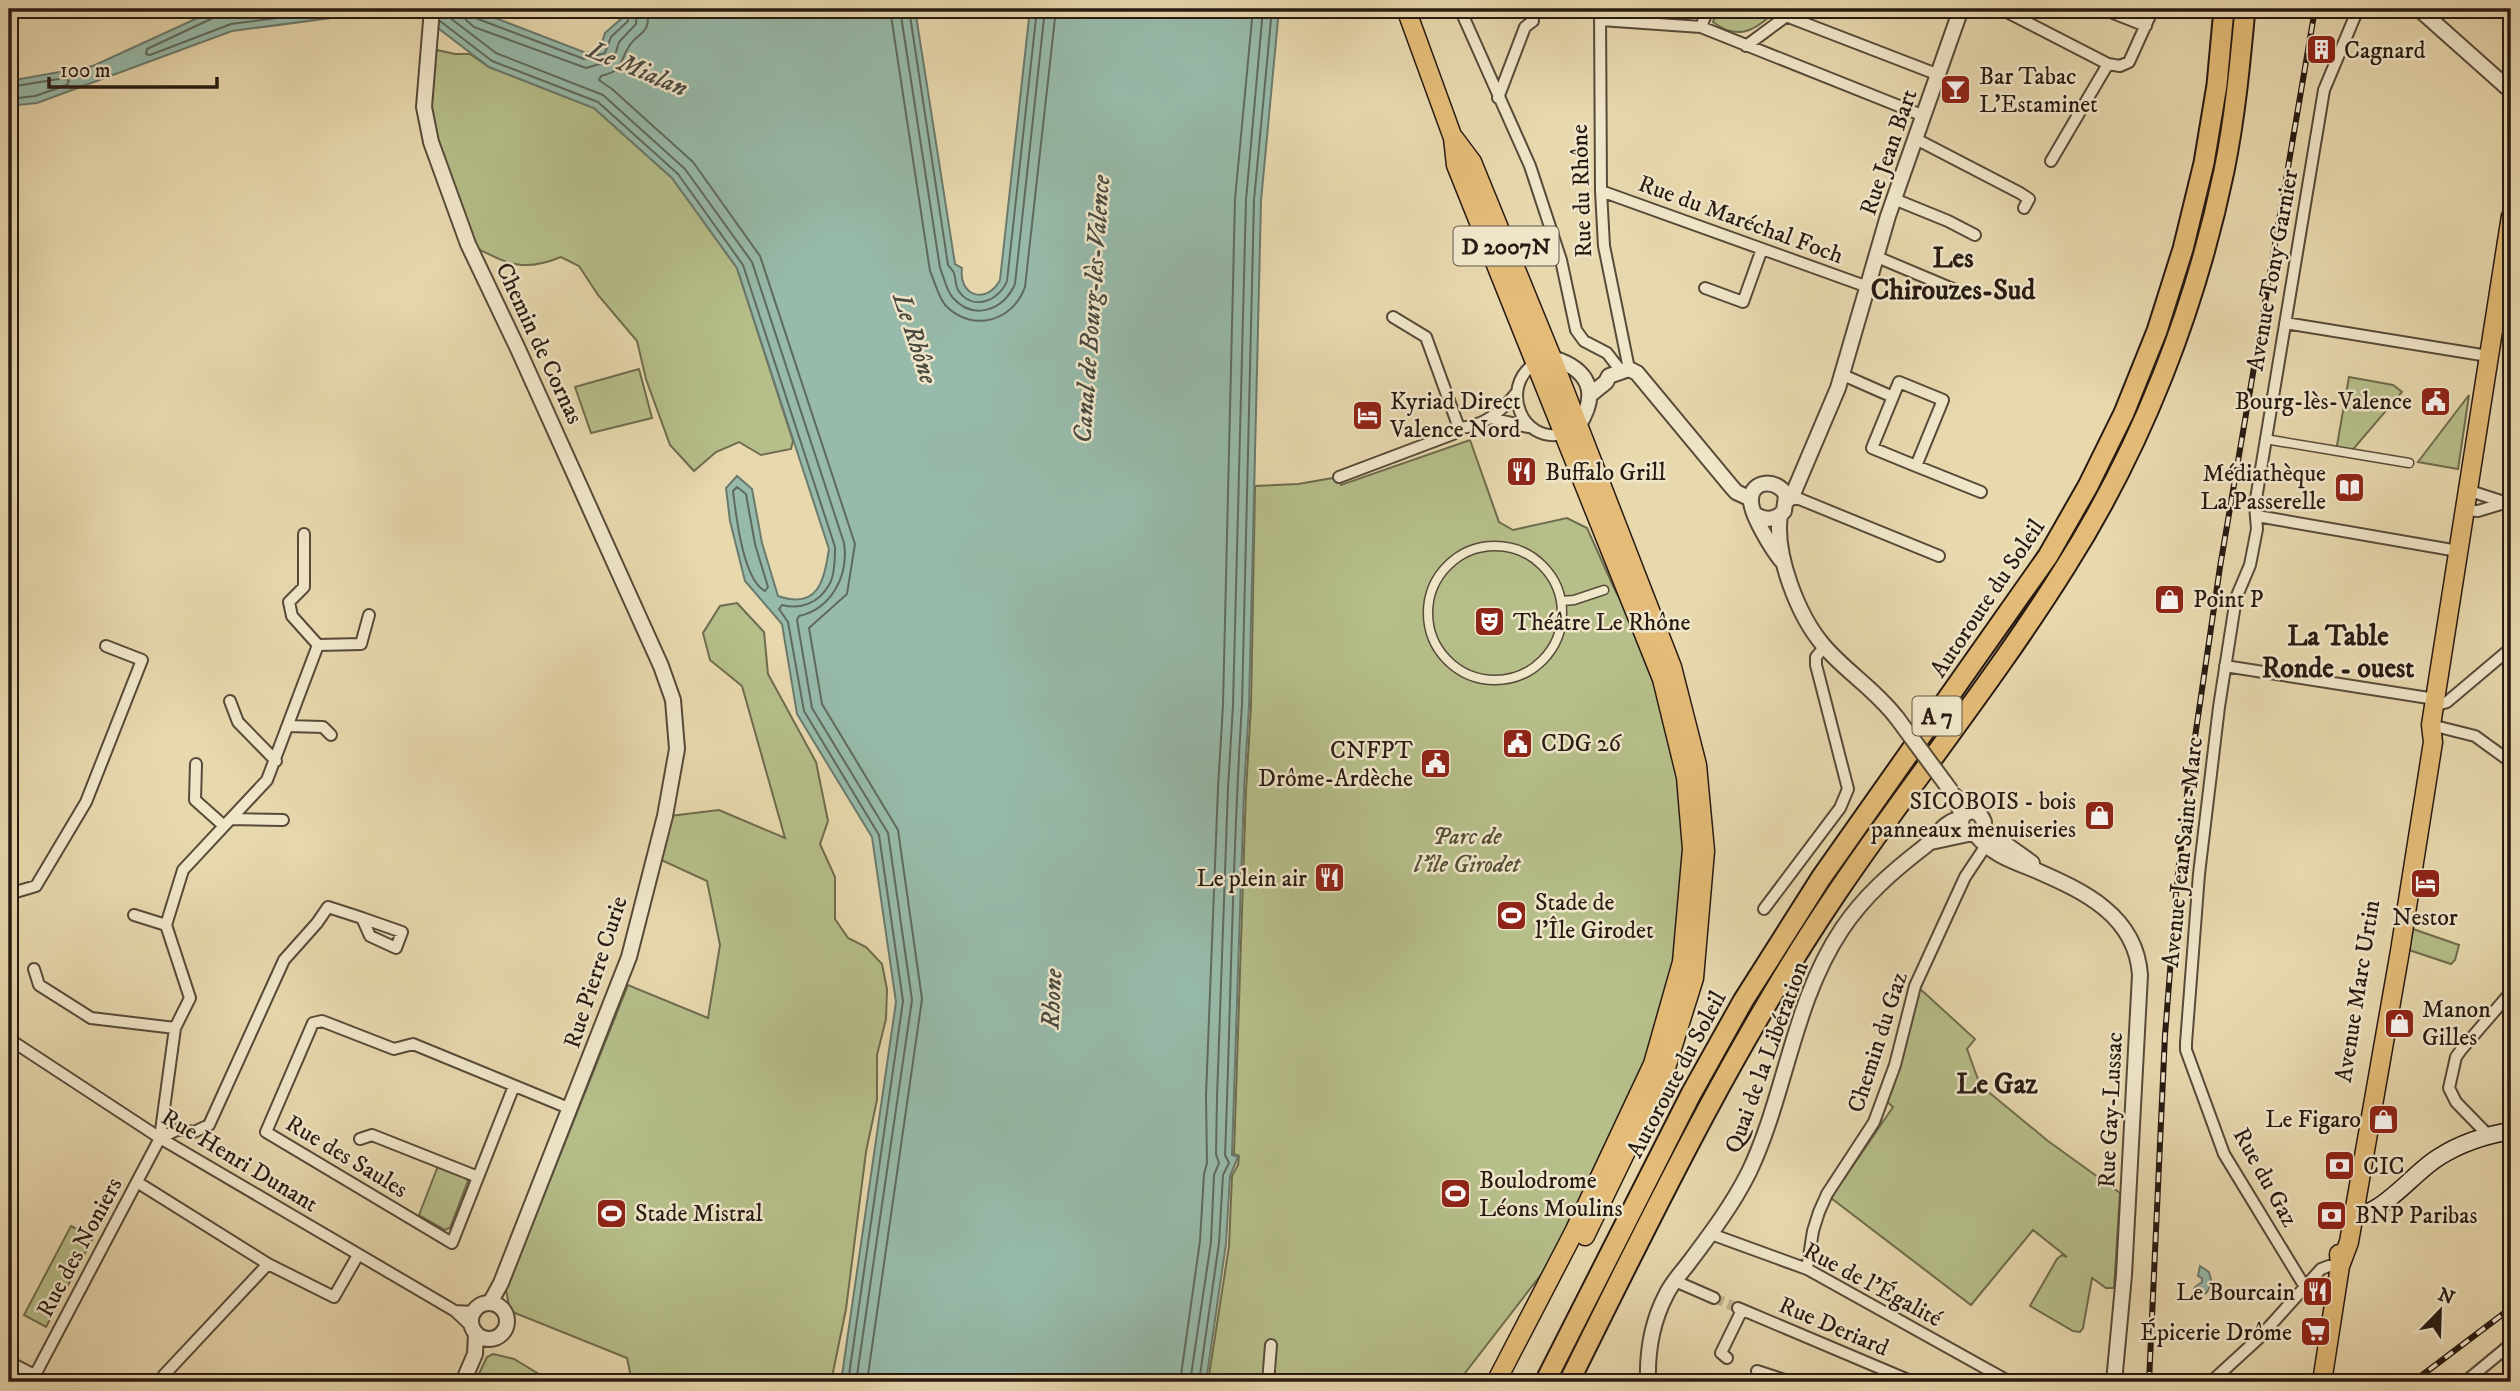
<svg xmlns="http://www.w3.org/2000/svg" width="2520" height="1391" viewBox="0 0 2520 1391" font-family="'IM FELL DW Pica',serif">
<rect width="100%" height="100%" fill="#e8d8ae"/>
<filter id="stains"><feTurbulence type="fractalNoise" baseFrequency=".00286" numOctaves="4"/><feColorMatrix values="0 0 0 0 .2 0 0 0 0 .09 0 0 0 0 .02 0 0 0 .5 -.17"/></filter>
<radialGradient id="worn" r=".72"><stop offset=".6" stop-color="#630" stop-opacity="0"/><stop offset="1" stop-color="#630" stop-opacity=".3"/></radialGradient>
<path fill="#b6bf8a" stroke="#6e6c4e" stroke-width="2" d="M1718,9H1778C1757,28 1740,43 1713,22Z
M428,48L455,54H470L489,67L594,108L672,178L737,268L793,441L791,449L761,455L739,442L716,452L694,471L670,445L646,379L637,341L598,295L579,266L561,257C519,274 506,262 468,244L431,142Z
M639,369L652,418L591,433L575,387Z
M2349,377L2393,385L2402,392L2350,453L2336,451Z
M2469,395L2458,469L2418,462Z
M1470,440L1499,522L1513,530L1567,518L1587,528L1614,588L1662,679L1686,777L1682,962L1653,1064L1574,1232L1458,1382H1208L1229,1246L1232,1176L1238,1165L1239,1156L1234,1154L1246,790L1251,706L1255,486L1298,484L1339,477L1341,485Z
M737,603L764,632L768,674L816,762L828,821L820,844L835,877V919L848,938L866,947L882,964L887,989L886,1019L877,1055V1100L866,1152L846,1309L831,1382H632L627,1358L510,1311L506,1290L628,985L708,1018L720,945L707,881L659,859L670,816L719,810L785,838L742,686L710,660L703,633L720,606Z
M2413,929L2459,945L2455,960L2451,964L2409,950Z
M1918,987L1975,1039L1967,1049L1980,1085L2048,1141L2120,1193L2114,1288H2106L2092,1278L2083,1328L2080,1332L2073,1331L2030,1306L2057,1259L2062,1255L2067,1257L2033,1230L1971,1305L1831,1198L1893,1107L1886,1101Z
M438,1166L465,1177L468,1181L450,1228L445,1230L419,1215Z
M71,1226L93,1238L46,1327L24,1315Z
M493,1354L514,1359L552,1382H475L487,1357Z"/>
<path fill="#97baaa" stroke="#6a7a6d" stroke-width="2" d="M217,9H400L232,31L37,103L9,106V81L93,66Z
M413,9H472L586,53L600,49L605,33L622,18L621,9H915L955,264L962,268C958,295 986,306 1000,280L1030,9H1279L1261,201L1249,706L1244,789L1232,1155L1238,1157L1230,1176L1226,1244L1206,1382H841L896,1002L872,837L797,714L782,624L745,581L730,521L726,488L737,476L752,489L762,543L778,596C818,610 824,581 829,549L737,268L672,178L594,108L489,67Z
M2200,1266L2209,1272L2212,1284L2206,1293L2193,1296L2195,1287L2202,1282V1278L2198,1276Z"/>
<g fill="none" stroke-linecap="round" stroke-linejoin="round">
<path stroke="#5f6a5e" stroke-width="2" d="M217,9L213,18L147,49L146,54L150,55L231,24L348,9
M464,9L466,20L474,27L586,68L610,61L615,55L619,42L636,24L637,9
M473,9V14L478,19L584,59L605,53L611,37L628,21V9
M647,9C652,36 637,31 628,48C618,65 624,70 601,76L599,80L612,89L693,162L760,256L855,544L847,594L809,628L822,704L898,830L922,999L867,1382
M890,9L930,271C935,282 938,297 946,306C973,333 1013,321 1025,287L1056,9
M900,9L940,268C944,277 946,290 953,298C974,321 1004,310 1015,284L1045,9
M909,9L948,265C950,268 953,270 954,273C956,279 955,284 958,290C972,312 999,301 1007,281L1037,9
M441,11L496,53L603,95L685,169L752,262L844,543C849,576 831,609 799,616L797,620L812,708L888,833L912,1000L856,1382
M440,21L492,61L598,102L678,174L743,265L835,547C835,557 835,576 829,585C819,603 800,610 782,605L779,609L788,622L804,711L879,835L903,1001L848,1382
M9,87L65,78L69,81L67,85L35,96L9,99
M737,487L746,494L755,544L768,587L765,591C743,580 736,515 733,491Z
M1180,1382L1200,1241L1204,1174L1207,1163L1206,1096L1218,788L1223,705L1235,199L1253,9
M1190,1382L1211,1242L1214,1175L1219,1163L1216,1154L1217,1097L1228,788L1233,705L1246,200L1263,9
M1199,1382L1219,1243L1223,1175L1229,1163L1225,1155C1231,1005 1232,855 1242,705L1254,200L1272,9"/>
<path stroke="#c1b28f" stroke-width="10" stroke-dasharray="10 5" stroke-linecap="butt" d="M1714,1298L1738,1308"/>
<defs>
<path id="pedestrian" d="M2265,439L2409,463
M1428 613a67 67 0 1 1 134 0a67 67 0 1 1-134 0Z
M1562,601L1574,600L1604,590"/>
<path id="minor" d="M1460,9L1530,166L1561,260L1576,330L1584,341L1607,353L1621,371
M1600,9L1601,191L1604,246L1629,369
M2001,9L2108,64L2120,66L2129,62L2153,9
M2103,9L2146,26
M1786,16L1939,75
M1601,20L1701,27L1924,116
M1701,27L1708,9
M1746,46L1796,9
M1498,98L1525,27L1533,21
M1916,139L2020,193L2029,199L2024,208
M2051,161L2108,64
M1601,191L1868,287
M1894,199L1948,221L1975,235
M1877,257L1960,292
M1705,288L1743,302L1762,249
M2497,304L2511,307
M1393,317L1426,337L1459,428
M2285,323L2488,356
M1534,364C1500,387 1521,444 1563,434
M1843,375L1893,397
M1899,382L1943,400L1916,466L1872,448Z
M1491,418L1528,427
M1916,466L1981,492
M1339,477L1453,434L1459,428C1485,426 1501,412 1517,392
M2467,490L2504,502
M1787,501L1797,498L1939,556
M2464,510L2478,511L2511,501
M2257,516L2458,551
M318,645L361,644L369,615
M2225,666L2435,699
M230,701L238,722L276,761
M2434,706L2447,702L2511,648
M2431,725L2475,736L2511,762
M288,726L323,727L331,735
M196,764L195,800L223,825
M232,819L283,820
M2511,826V834
M9,894L36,886L86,802L142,660L106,646
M1764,909L1840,808L1848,789L1816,665V657L1824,647
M134,915L166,925
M34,969L39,985L91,1018L175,1028
M9,1039L160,1138L455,1311L472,1327
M514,1086L452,1243L266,1132L313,1023L322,1021L394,1049L413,1044L571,1109
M2489,1136L2456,1102L2449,1088L2456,1057L2461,1050L2511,992
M160,1138L179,1129L194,1132L209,1125L284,960L317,923L328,907L362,918L370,936L396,948L402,932L362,918
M360,1139L372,1135L478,1177
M137,1182L268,1264L334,1297L358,1255
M1711,1234L1807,1269L2010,1382
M1807,1269L1813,1231L1819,1212L1827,1194L1874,1122L1895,1065L1915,986L1965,877L1985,847L1986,840
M1675,1281L1714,1298
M2305,1287L2224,1154L2186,1050V1043L2199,874L2219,707L2236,598L2250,565L2257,529L2255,505L2324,90L2358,9
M1738,1308L1913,1382
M455,1311L473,1312
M1727,1358L1721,1353L1742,1310
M9,1362L48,1382
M1757,1371L1791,1382
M35,1375L160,1138L175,1028L190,998L166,925L183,870L267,780L318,645L292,616L289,602L304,587V534
M164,1375L177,1382
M160,1382L164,1375L268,1264
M1268,1382L1271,1345
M2211,1382L2259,1338L2321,1269L2329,1266H2340
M2465,1382L2511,1344"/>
<path id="tertiary" d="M432,9L424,107L431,142L468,244L518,349L661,666L673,700L677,749L665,816L629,957L501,1283L490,1303
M2419,9L2511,91
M1552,358C1589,369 1600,393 1578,426
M1590,395L1606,382L1609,376L1629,369L1637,373L1730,485L1736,492L1751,499
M1787,501L1793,494L1838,388L1888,216L1961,9
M1756,515C1766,521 1776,520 1784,511L1786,495C1778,479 1751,479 1751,500C1750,513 1772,549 1781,560
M1780,515C1774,554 1798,616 1824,646C1846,672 1874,688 1897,718
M1955,796L1962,816
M1983,828L2032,863
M1975,834C1991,854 2012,861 2035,870C2083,891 2136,915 2140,975L2124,1275L2114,1382
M1975,834H1968L1962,830L1961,819C1968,808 1979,809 1984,822L1983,828
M1931,842L1968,834
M471 1321a18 18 0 1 1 36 0a18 18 0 1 1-36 0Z
M463,1382L475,1354L476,1333
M1648,1382C1647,1352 1652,1322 1666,1295C1672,1282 1683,1271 1691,1260C1712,1232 1733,1204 1749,1172C1786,1094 1793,1002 1842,929C1864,896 1893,871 1924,847C1936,838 1944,820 1961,819"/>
<path id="secondary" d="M2345,1216C2378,1222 2412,1173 2439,1157C2461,1143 2486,1135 2511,1131"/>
<path id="primary" d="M1406,9L1453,138L1456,165L1662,679L1686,777L1692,849L1682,962L1653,1064L1574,1232L1496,1382
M1454,138L1472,162L1552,358L1672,667L1697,765L1705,851L1694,978L1665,1071L1585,1236
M2340,1266L2349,1242L2400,951L2433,742L2431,725L2434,706L2511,216
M2322,1382L2340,1266L2339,1254"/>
<path id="motorway" d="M1545,1382L1691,1094L1743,1001L1821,878L2048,556L2088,486L2124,413L2157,331L2183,249L2204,163L2217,85L2224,9
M1569,1382C1652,1215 1733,1046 1838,891C1912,782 1996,678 2066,566C2142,446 2195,310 2224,171C2235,117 2240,63 2245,9"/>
</defs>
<use href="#pedestrian" stroke="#574a39" stroke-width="11"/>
<use href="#minor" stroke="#574a39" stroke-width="14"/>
<use href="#tertiary" stroke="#574a39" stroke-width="18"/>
<use href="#secondary" stroke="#271a12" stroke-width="19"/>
<use href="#primary" stroke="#271a12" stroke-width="21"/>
<use href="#motorway" stroke="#271a12" stroke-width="23"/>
<use href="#pedestrian" stroke="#f0e6ca" stroke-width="8"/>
<use href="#minor" stroke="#f0e6ca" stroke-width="10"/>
<use href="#tertiary" stroke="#f0e6ca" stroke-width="14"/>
<use href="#secondary" stroke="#f0e6ca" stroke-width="16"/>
<use href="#primary" stroke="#e4bc77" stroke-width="18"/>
<use href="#motorway" stroke="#e4bc77" stroke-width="19"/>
<defs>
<path id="rail" d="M2149,1382L2165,1035L2177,882L2189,778L2220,567L2315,9
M2413,1382L2511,1308"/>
</defs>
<use href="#rail" stroke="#271a12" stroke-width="6"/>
<use href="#rail" stroke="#f0e6ca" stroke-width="3.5" stroke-dasharray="10" stroke-linecap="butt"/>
<defs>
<path id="tertiary-bridge" d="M1897,718L1951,791"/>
</defs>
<use href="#tertiary-bridge" stroke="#574a39" stroke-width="18" stroke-linecap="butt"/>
<use href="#tertiary-bridge" stroke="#f0e6ca" stroke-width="14"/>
</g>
<defs>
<symbol id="building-square" viewBox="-11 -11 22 22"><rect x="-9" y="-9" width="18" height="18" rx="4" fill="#8f2418" stroke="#f0e6ca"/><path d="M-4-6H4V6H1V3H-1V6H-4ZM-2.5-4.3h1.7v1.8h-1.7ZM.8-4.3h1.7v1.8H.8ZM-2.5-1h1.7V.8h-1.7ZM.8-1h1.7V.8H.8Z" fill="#fff"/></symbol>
<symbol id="bar-square" viewBox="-11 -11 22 22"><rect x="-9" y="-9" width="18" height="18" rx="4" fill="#8f2418" stroke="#f0e6ca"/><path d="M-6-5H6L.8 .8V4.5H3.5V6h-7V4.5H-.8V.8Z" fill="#fff"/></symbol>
<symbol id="civic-square" viewBox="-11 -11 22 22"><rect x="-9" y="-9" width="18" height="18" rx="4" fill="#8f2418" stroke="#f0e6ca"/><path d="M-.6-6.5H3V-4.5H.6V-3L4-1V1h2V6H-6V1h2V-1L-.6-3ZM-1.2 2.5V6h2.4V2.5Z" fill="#fff"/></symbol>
<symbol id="hotel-square" viewBox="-11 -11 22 22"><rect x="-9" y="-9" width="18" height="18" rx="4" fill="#8f2418" stroke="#f0e6ca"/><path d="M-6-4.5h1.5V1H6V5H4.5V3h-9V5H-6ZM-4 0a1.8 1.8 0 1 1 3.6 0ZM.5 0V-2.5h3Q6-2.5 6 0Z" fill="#fff"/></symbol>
<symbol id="restaurant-square" viewBox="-11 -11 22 22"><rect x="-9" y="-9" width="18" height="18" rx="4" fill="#8f2418" stroke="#f0e6ca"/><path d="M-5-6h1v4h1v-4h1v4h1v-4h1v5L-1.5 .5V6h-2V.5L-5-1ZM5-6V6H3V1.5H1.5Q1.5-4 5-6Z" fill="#fff"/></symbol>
<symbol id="library-square" viewBox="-11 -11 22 22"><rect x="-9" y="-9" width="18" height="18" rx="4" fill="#8f2418" stroke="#f0e6ca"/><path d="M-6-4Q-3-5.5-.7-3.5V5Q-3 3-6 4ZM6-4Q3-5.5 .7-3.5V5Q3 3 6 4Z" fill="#fff"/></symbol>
<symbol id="shop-square" viewBox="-11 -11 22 22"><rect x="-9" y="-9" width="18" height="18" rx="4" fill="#8f2418" stroke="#f0e6ca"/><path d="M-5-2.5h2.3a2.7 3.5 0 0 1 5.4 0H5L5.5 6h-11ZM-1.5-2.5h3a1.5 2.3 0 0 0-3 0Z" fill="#fff"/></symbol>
<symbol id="theatre-square" viewBox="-11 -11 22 22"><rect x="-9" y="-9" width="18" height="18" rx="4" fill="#8f2418" stroke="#f0e6ca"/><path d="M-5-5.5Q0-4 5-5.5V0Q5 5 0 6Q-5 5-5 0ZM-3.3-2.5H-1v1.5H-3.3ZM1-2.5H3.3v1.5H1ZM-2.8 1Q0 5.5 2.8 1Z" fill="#fff"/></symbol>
<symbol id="stadium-square" viewBox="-11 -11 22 22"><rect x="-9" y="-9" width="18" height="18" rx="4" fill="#8f2418" stroke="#f0e6ca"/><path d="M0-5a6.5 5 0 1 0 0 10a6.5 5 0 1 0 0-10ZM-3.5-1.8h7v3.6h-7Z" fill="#fff"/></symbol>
<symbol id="bank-square" viewBox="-11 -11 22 22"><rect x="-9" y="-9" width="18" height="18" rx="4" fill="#8f2418" stroke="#f0e6ca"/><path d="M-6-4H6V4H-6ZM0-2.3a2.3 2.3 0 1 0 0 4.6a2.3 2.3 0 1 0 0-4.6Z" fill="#fff"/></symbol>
<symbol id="supermarket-square" viewBox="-11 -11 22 22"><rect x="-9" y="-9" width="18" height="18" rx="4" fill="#8f2418" stroke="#f0e6ca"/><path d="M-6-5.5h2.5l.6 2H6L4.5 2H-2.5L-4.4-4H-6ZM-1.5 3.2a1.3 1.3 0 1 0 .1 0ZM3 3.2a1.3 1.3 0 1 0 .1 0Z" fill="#fff"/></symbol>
</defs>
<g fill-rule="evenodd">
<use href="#building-square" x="2304" y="32" width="35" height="35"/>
<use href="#bar-square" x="1938" y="72" width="35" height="35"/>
<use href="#civic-square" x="2418" y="384" width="35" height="35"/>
<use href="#hotel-square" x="1350" y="398" width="35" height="35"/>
<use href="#restaurant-square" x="1504" y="454" width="35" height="35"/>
<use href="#library-square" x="2332" y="470" width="35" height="35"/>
<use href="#shop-square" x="2152" y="582" width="35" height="35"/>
<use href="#theatre-square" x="1472" y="604" width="35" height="35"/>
<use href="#civic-square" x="1500" y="726" width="35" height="35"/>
<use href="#civic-square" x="1418" y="746" width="35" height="35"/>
<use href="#shop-square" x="2082" y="798" width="35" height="35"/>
<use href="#restaurant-square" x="1312" y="860" width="35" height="35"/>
<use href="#hotel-square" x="2408" y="866" width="35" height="35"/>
<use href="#stadium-square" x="1494" y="898" width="35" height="35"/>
<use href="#shop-square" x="2382" y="1006" width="35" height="35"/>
<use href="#shop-square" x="2366" y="1102" width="35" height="35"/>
<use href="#bank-square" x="2322" y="1148" width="35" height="35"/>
<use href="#stadium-square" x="1438" y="1176" width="35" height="35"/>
<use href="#stadium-square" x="594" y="1196" width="35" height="35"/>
<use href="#bank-square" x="2314" y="1198" width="35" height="35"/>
<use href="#restaurant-square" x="2300" y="1274" width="35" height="35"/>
<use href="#supermarket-square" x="2298" y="1314" width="35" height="35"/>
</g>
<g text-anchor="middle" stroke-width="5" stroke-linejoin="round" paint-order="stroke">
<g fill="#f0e6ca" stroke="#635749" stroke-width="2">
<rect x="1453.5" y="226.5" width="105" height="39" rx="5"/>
<rect x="1912.5" y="696.5" width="49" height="39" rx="5"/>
</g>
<g font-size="23" font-weight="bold" fill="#271a12">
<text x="1506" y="254">D 2007N</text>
<text x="1937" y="724">A 7</text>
</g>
<g font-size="24" fill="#271a12" stroke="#f0e6ca" text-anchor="start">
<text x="2344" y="58">Cagnard</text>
<text x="1979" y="84">Bar Tabac<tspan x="1979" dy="28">L'Estaminet</tspan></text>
<text x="1390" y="409">Kyriad Direct<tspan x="1390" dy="28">Valence Nord</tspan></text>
<text x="2412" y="409" text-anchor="end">Bourg-lès-Valence</text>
<text x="1545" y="480">Buffalo Grill</text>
<text x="2326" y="481" text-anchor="end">Médiathèque<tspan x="2326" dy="28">La Passerelle</tspan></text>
<text x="2193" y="607">Point P</text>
<text x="1513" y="630">Théâtre Le Rhône</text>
<text x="1541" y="751">CDG 26</text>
<text x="1413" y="758" text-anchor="end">CNFPT<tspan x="1413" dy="28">Drôme-Ardèche</tspan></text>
<text x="2076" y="809" text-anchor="end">SICOBOIS - bois<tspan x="2076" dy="28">panneaux menuiseries</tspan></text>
<text x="1307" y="886" text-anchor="end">Le plein air</text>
<text x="1535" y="910">Stade de<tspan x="1535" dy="28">l'Île Girodet</tspan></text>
<text x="2425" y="925" text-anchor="middle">Nestor</text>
<text x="2422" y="1017">Manon<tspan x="2422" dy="28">Gilles</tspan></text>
<text x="2361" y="1127" text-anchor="end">Le Figaro</text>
<text x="2363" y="1174">CIC</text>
<text x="1479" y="1188">Boulodrome<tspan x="1479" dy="28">Léons Moulins</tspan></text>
<text x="635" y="1221">Stade Mistral</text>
<text x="2355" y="1223">BNP Paribas</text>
<text x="2295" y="1300" text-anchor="end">Le Bourcain</text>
<text x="2292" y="1340" text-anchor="end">Épicerie Drôme</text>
</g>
<g font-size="24" fill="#271a12" stroke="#f0e6ca">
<text transform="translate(1888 152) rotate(-71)" y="8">Rue Jean Bart</text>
<text transform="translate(1581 191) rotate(-92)" y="8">Rue du Rhône</text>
<text transform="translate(1741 219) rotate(20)" y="8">Rue du Maréchal Foch</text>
<text transform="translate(2272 270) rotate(-80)" y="8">Avenue Tony Garnier</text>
<text transform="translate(540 343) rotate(65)" y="8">Chemin de Cornas</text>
<text transform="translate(1987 598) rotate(-56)" y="8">Autoroute du Soleil</text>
<text transform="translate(2182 852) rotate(-84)" y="8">Avenue Jean Saint-Marc</text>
<text transform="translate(595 972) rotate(-72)" y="8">Rue Pierre Curie</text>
<text transform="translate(2357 991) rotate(-81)" y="8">Avenue Marc Urtin</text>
<text transform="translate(1877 1042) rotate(-72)" y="8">Chemin du Gaz</text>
<text transform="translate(1766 1057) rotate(-70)" y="8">Quai de la Libération</text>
<text transform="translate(1676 1074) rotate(-62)" y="8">Autoroute du Soleil</text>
<text transform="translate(2110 1110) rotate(-87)" y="8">Rue Gay-Lussac</text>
<text transform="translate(347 1156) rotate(31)" y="8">Rue des Saules</text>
<text transform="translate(240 1160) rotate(31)" y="8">Rue Henri Dunant</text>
<text transform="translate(2266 1177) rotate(61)" y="8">Rue du Gaz</text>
<text transform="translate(79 1247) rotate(-62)" y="8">Rue des Noniers</text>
<text transform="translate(1873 1284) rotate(28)" y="8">Rue de l'Égalité</text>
<text transform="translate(1834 1326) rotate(23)" y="8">Rue Deriard</text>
</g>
<g font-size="24" font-style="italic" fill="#524c36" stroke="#f0e6ca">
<text x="1467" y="844">Parc de<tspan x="1467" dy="28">l'île Girodet</tspan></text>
</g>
<g font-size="26" font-style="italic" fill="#494a40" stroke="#f0e6ca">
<text transform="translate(638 68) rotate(23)" y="9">Le Mialan</text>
<text transform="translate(1091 309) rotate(-86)" y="9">Canal de Bourg-lès-Valence</text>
<text transform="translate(916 338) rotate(72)" y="9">Le Rhône</text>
<text transform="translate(1051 999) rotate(-87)" y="9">Rhone</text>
</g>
<g font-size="28" font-weight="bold" fill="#271a12" stroke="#f0e6ca">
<text x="1953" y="267">Les<tspan x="1953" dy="32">Chirouzes-Sud</tspan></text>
<text x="2338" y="645">La Table<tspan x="2338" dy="32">Ronde - ouest</tspan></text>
<text x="1997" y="1093">Le Gaz</text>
</g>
</g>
<rect width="2520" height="1391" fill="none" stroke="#e8d8ae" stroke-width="35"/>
<rect x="10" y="10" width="2499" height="1370" fill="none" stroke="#271a12" stroke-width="3.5"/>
<rect x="18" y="18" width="2485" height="1356" fill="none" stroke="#271a12" stroke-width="2"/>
<g transform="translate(2440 1311) rotate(23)" stroke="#f0e6ca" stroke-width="5" paint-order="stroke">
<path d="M0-5L12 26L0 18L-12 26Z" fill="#271a12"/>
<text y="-10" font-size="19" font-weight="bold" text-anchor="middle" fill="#271a12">N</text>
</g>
<path d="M49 77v10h168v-10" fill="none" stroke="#271a12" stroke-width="3.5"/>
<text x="60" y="77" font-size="21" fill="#271a12" stroke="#f0e6ca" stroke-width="5" paint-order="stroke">100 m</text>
<rect width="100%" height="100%" filter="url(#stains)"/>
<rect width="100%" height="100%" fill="url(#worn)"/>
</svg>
